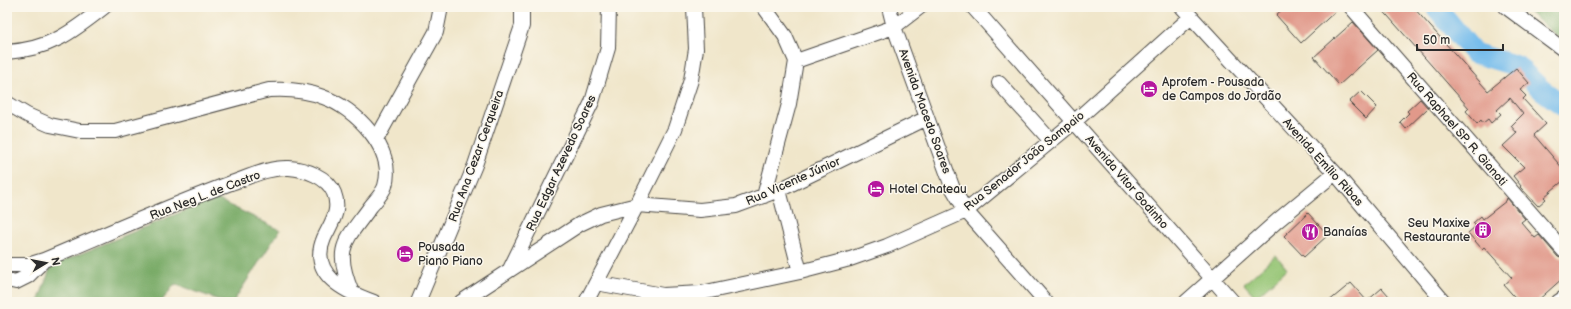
<svg xmlns="http://www.w3.org/2000/svg" width="1571" height="309" viewBox="0 0 1571 309" font-family="'Balsamiq Sans',sans-serif">
<rect width="100%" height="100%" fill="#fbf7ec"/>
<filter id="ink" filterUnits="userSpaceOnUse"><feTurbulence type="fractalNoise" baseFrequency=".025" numOctaves="2"/><feDisplacementMap in="SourceGraphic" scale="8" xChannelSelector="R" yChannelSelector="G"/><feConvolveMatrix kernelMatrix="1 2 1 2 8 2 1 2 1" color-interpolation-filters="sRGB"/></filter>
<filter id="wash" filterUnits="userSpaceOnUse"><feTurbulence type="fractalNoise" baseFrequency=".012" numOctaves="4" result="noise"/><feDisplacementMap in="SourceGraphic" scale="16" xChannelSelector="R" yChannelSelector="G"/><feGaussianBlur stdDeviation="0.9" result="paint"/><feColorMatrix in="noise" values="0 0 0 0 0 0 0 0 0 0 0 0 0 0 0 0 0 1.4 0 .05"/><feComposite in="paint" operator="in"/></filter>
<g filter="url(#wash)">
<rect width="100%" height="100%" fill="#f0e6ca"/>
<path fill="#95c574" stroke="#607850" d="M1276,255L1287,269L1256,297L1244,284Z"/>
<path fill="#78aa66" stroke="#526a48" d="M1523,7H1564V42Z
M215,198L280,230L233,302H224L175,284L161,302H38L51,266Z"/>
<g fill="none" stroke-linecap="round" stroke-linejoin="round">
<path stroke="#75bcec" stroke-width="21" d="M1436,7L1474,53L1517,66L1542,90L1564,106"/>
</g>
<g id="blocks">
<path fill="#e1998a" d="M1285,7H1340L1301,43L1276,15Z
M1380,7H1413L1488,91L1516,68L1529,83L1520,90L1526,96L1523,99L1546,124L1534,135L1564,170V180L1544,197L1546,199L1538,206L1520,187L1521,186L1513,176L1524,167L1503,146L1517,133L1511,126L1523,114L1510,98L1497,110L1501,114L1491,123L1488,119L1483,123L1481,120L1477,124L1466,111L1469,108Z
M1353,22L1378,50L1339,85L1314,57Z
M1361,91L1377,107L1366,119L1349,102Z
M1420,99L1428,108L1406,129L1400,122L1409,113L1407,111Z
M1507,198L1525,219L1521,222L1535,238L1539,235L1558,257L1564,259V277L1536,302H1519L1504,285L1512,278L1484,247L1482,249L1468,233L1476,226L1473,223L1481,216L1483,219L1506,201Z
M1308,213L1328,235L1304,257L1284,236Z
M1351,283L1367,301L1382,288L1389,296L1382,302H1328Z"/>
</g>
</g>
<g filter="url(#ink)">
<use href="#blocks" fill-opacity="0" stroke="#494743" stroke-width="1"/>
<g fill="none" stroke-linecap="round" stroke-linejoin="round">
<defs>
<path id="minor" d="M889,7L894,27L953,189L966,211L1046,302
M973,7L1233,302
M1182,7L1335,173L1444,302
M1351,7L1564,251
M1506,7L1564,50
M7,52C50,49 71,33 104,7
M796,61L894,27L920,7
M999,83L1051,141
M7,103L27,115L50,125L80,131H115L269,90C287,89 306,90 323,97C355,108 396,149 385,186C383,193 376,200 371,206C345,242 333,247 352,293
M376,140L436,32L440,12L439,7
M779,190L800,272
M764,196L789,104L796,61L785,36L764,7
M7,265H28L44,260C106,234 168,206 231,183C249,177 269,167 289,168C305,169 328,177 334,193C341,211 331,223 324,238C308,275 346,292 374,302
M510,269L592,102L608,48L609,7
M7,280L16,282L28,276L42,262
M596,283L663,295L701,293L800,272L850,259L887,246L966,211L1074,122L1191,17
M418,302L475,165L522,26V7
M461,302L580,224L601,214L637,205L700,210L736,206L779,190L927,118
M586,302L637,205L675,129L691,80L696,49L694,7
M1186,302L1277,221L1335,173
M1558,302L1564,298"/>
</defs>
<use href="#minor" stroke="#494743" stroke-width="16"/>
<use href="#minor" stroke="#fff" stroke-width="14"/>
</g>
</g>
<defs>
<symbol id="hotel-disc" viewBox="-11 -11 22 22"><circle r="9.5" fill="#b5179e" stroke="#fbf7ec"/><path d="M-6-4.5h1.5V1H6V5H4.5V3h-9V5H-6ZM-4 0a1.8 1.8 0 1 1 3.6 0ZM.5 0V-2.5h3Q6-2.5 6 0Z" fill="#fff"/></symbol>
<symbol id="building-disc" viewBox="-11 -11 22 22"><circle r="9.5" fill="#b5179e" stroke="#fbf7ec"/><path d="M-4-6H4V6H1V3H-1V6H-4ZM-2.5-4.3h1.7v1.8h-1.7ZM.8-4.3h1.7v1.8H.8ZM-2.5-1h1.7V.8h-1.7ZM.8-1h1.7V.8H.8Z" fill="#fff"/></symbol>
<symbol id="restaurant-disc" viewBox="-11 -11 22 22"><circle r="9.5" fill="#b5179e" stroke="#fbf7ec"/><path d="M-5-6h1v4h1v-4h1v4h1v-4h1v5L-1.5 .5V6h-2V.5L-5-1ZM5-6V6H3V1.5H1.5Q1.5-4 5-6Z" fill="#fff"/></symbol>
</defs>
<g fill-rule="evenodd">
<use href="#hotel-disc" x="1139" y="79" width="20" height="20"/>
<use href="#hotel-disc" x="866" y="179" width="20" height="20"/>
<use href="#building-disc" x="1473" y="220" width="20" height="20"/>
<use href="#restaurant-disc" x="1300" y="222" width="20" height="20"/>
<use href="#hotel-disc" x="395" y="244" width="20" height="20"/>
</g>
<g text-anchor="middle" stroke-width="3" stroke-linejoin="round" paint-order="stroke">
<g font-size="12" fill="#2b2b2b" stroke="#fbf7ec" text-anchor="start">
<text x="1162" y="86">Aprofem - Pousada<tspan x="1162" dy="14">de Campos do Jordão</tspan></text>
<text x="889" y="193">Hotel Chateau</text>
<text x="1470" y="227" text-anchor="end">Seu Maxixe<tspan x="1470" dy="14">Restaurante</tspan></text>
<text x="1323" y="236">Banaías</text>
<text x="418" y="251">Pousada<tspan x="418" dy="14">Piano Piano</tspan></text>
</g>
<g font-size="12" fill="#2b2b2b" stroke="#fbf7ec">
<text transform="translate(925 111) rotate(70)" y="4">Avenida Macedo Soares</text>
<text transform="translate(1457 129) rotate(49)" y="4">Rua Raphael SP. R. Gianoti</text>
<text transform="translate(476 156) rotate(-70)" y="4">Rua Ana Cezar Cerqueira</text>
<text transform="translate(1024 161) rotate(-39)" y="4">Rua Senador João Sampaio</text>
<text transform="translate(1323 162) rotate(48)" y="4">Avenida Emílio Ribas</text>
<text transform="translate(561 163) rotate(-65)" y="4">Rua Edgar Azevedo Soares</text>
<text transform="translate(793 181) rotate(-24)" y="4">Rua Vicente Júnior</text>
<text transform="translate(1127 182) rotate(49)" y="4">Avenida Vitor Godinho</text>
<text transform="translate(205 195) rotate(-21)" y="4">Rua Neg L. de Castro</text>
</g>
</g>
<rect width="1571" height="309" fill="none" stroke="#fbf7ec" stroke-width="24"/>
<g transform="translate(46 263) rotate(80)" stroke="#fbf7ec" stroke-width="3" paint-order="stroke">
<path d="M0-3L7 15L0 10L-7 15Z" fill="#2b2b2b"/>
<text y="-6" font-size="11" font-weight="bold" text-anchor="middle" fill="#2b2b2b">N</text>
</g>
<path d="M1417 44v6h86v-6" fill="none" stroke="#2b2b2b" stroke-width="2"/>
<text x="1423" y="44" font-size="12" fill="#2b2b2b" stroke="#fbf7ec" stroke-width="3" paint-order="stroke">50 m</text>
</svg>
